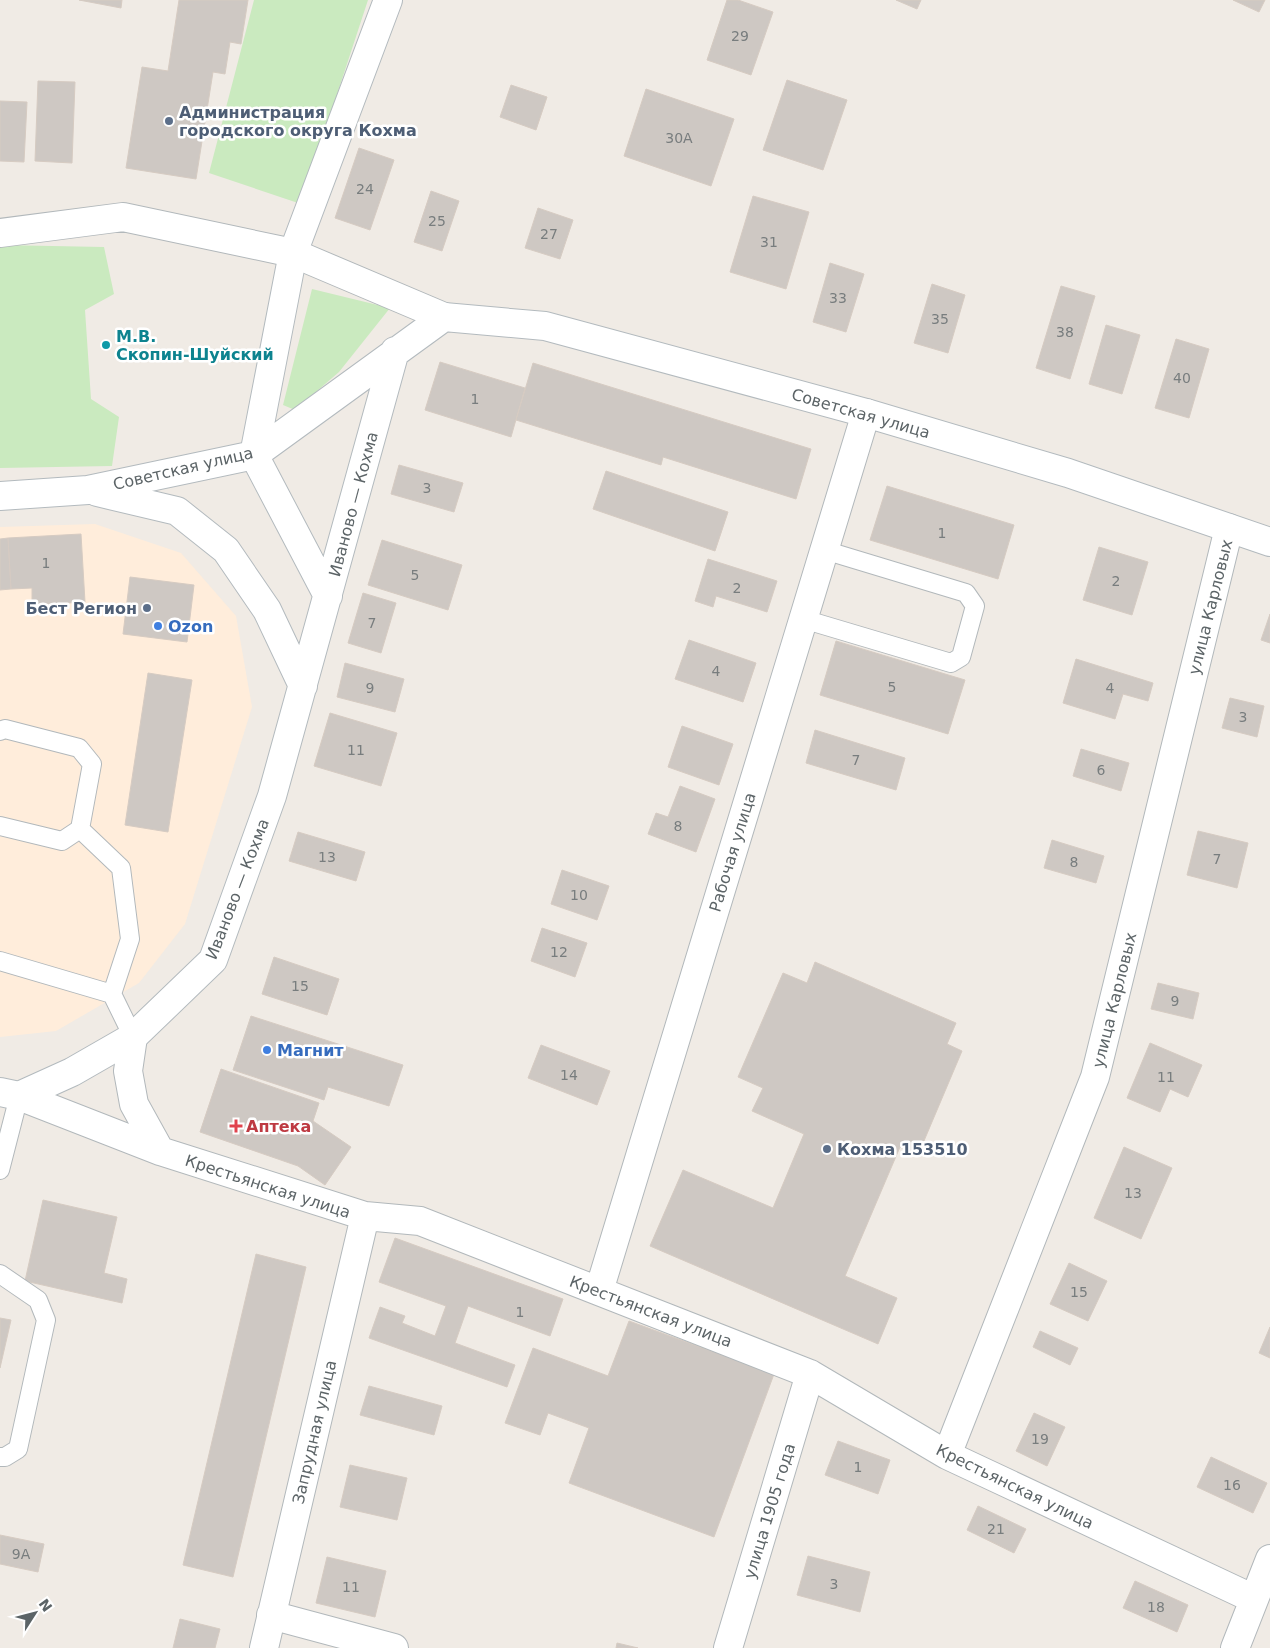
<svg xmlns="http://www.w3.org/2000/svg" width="1270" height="1648" viewBox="0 0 1270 1648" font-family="'DejaVu Sans',sans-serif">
<rect width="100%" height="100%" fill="#f0ebe5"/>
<path fill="#ffeddb" d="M95,524L181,553L236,616L252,707L185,924L139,983L56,1031L0,1037V527Z"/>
<path fill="#caeabf" d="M254,0H368L301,204L209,173Z
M0,245L104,247L114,294L85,310L91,399L119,417L112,466L0,468Z
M312,289L390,308L339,372L295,410L283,405Z"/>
<path fill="#cec8c3" stroke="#d6cbc2" d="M79,0H122L121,8Z
M179,0H248L241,44L230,42L225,74L213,72L196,179L126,168L142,67L168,71Z
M727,0H738L773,12L751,75L707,60Z
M896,0H921L917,9Z
M1233,0H1265L1259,12Z
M787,80L847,100L823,170L763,150Z
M38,81L75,82L72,163L35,161Z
M511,85L547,97L536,130L500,117Z
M646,89L734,119L711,186L624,156Z
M0,101L27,102L24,162L0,161Z
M359,148L394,160L370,230L335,218Z
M431,191L459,201L442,251L414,242Z
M753,196L809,212L786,289L730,272Z
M538,208L573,220L560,259L525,248Z
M830,263L864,274L846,332L813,322Z
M932,284L965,295L948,353L914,343Z
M1061,286L1095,296L1070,379L1036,368Z
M1106,325L1140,335L1122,394L1089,384Z
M1176,339L1209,349L1189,418L1155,408Z
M440,362L525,388L511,437L425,410Z
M533,363L811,449L796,499L663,457L661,465L516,420Z
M399,465L463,483L454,512L391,494Z
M606,471L728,512L715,551L593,509Z
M887,486L1014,525L998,579L870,540Z
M81,534L85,602L32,605V588L11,589L8,538Z
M8,538L11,589L0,590V539Z
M382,540L462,565L448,610L368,585Z
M1099,547L1148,562L1132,615L1083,600Z
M708,559L777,581L767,612L716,596L713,607L695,601Z
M130,577L194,585L187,642L123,634Z
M363,593L396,603L381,653L348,643Z
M1270,614V643L1261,640Z
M689,640L756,663L743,702L675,679Z
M836,641L965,680L948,734L820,695Z
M1076,659L1153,683L1148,701L1123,694L1115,719L1063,703Z
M345,663L404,679L395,712L337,697Z
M148,673L192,680L168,832L125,825Z
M1230,698L1264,706L1257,737L1222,728Z
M330,713L397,733L381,786L314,766Z
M682,726L733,744L719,785L668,767Z
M815,730L905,758L896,790L806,763Z
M1081,749L1129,763L1121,791L1073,776Z
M680,786L715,799L696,852L648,834L656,813L668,817Z
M1198,831L1248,843L1237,888L1187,875Z
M298,832L365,852L356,881L289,861Z
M1052,840L1104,856L1096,883L1044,868Z
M562,870L609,886L597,920L551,904Z
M542,928L587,943L575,977L531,961Z
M274,957L339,979L327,1015L262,994Z
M815,962L956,1023L947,1044L962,1051L918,1155L900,1147L845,1276L897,1298L878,1344L650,1246L683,1170L773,1208L804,1134L752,1111L763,1088L738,1077L783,973L807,983Z
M1158,983L1199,993L1193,1019L1151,1009Z
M251,1016L403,1065L389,1106L328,1087L324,1100L233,1070Z
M1150,1043L1202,1065L1188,1097L1170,1089L1160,1112L1127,1098Z
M541,1045L610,1071L597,1105L528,1078Z
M221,1069L319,1103L313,1121L351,1147L325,1185L298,1166L200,1132Z
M1124,1147L1172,1168L1141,1239L1094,1218Z
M43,1200L117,1217L104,1273L127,1279L122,1303L25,1281Z
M395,1238L563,1299L550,1336L468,1306L455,1343L515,1365L507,1387L369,1338L380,1307L405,1316L402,1323L435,1336L446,1306L379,1282Z
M256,1254L306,1267L233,1577L183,1565Z
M1069,1263L1107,1281L1088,1321L1050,1304Z
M0,1318L11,1320L0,1368Z
M629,1321L774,1374L714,1537L569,1483L589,1428L548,1413L540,1435L505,1423L533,1348L608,1376Z
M1270,1327V1358L1259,1353Z
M1040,1331L1078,1348L1070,1365L1033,1347Z
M369,1386L442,1406L434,1435L360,1415Z
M1034,1413L1065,1427L1047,1466L1016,1451Z
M838,1441L890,1460L878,1494L825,1475Z
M1211,1457L1267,1483L1253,1513L1197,1487Z
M350,1465L407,1478L397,1520L340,1507Z
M978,1506L1026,1529L1014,1553L967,1530Z
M0,1535L44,1544L38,1572L0,1564Z
M808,1556L870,1572L860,1612L797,1595Z
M327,1557L386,1571L375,1617L316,1603Z
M1135,1581L1188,1605L1177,1632L1123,1608Z
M180,1619L220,1629L215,1648H173Z
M617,1643L638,1648H616Z"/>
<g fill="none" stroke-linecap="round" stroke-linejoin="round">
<defs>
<path id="lane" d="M803,619L951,663L961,657L975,606L966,593L824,550
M0,731L5,729L79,748L92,764L80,829L62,841L0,826
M80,829L121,868L130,939L112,994
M0,961L112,994L133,1037
M0,1170L19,1096
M0,1274L38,1300L46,1320L18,1449L5,1457H0"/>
<path id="street" d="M0,233L123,217L293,253L444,317
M133,1037L128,1071L134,1104L160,1151
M19,1096L160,1151L365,1216L420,1221L810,1374L947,1455L1254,1599
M599,1291L866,413
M947,1455L1095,1077L1229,528
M271,1615L394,1648
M264,1648L365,1216
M728,1648L810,1374
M1235,1648L1270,1559"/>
<path id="secondary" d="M97,492L177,511L226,550L267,610L303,686
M0,496L88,490L254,455L444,317L545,326L866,413L1068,473L1270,542
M328,596L254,455L293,253L388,0
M0,1092L19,1096L72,1072L133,1037L213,960L272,796L395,351"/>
</defs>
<use href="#lane" stroke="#b2b8bb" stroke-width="20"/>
<use href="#street" stroke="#b2b8bb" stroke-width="30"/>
<use href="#secondary" stroke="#b3babe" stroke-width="30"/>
<use href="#lane" stroke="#fff" stroke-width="18"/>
<use href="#street" stroke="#fff" stroke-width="28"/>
<use href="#secondary" stroke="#fff" stroke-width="28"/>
</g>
<g fill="#5c6f8a" stroke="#fff" stroke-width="2">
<circle cx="169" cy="121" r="5"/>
<circle cx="147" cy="608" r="5"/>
<circle cx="827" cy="1149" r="5"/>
</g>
<circle fill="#0f9aa8" stroke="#fff" stroke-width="2" cx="106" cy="345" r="5"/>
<g fill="#3f7fe0" stroke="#fff" stroke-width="2">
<circle cx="158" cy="626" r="5"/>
<circle cx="267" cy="1050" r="5"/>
</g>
<path fill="#e0444e" stroke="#fff" stroke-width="2" d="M233.5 1118.5h5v5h5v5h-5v5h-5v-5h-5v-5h5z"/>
<g text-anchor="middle" stroke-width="5" stroke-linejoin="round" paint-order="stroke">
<g font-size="14" fill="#787d7e">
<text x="740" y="41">29</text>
<text x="679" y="143">30А</text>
<text x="365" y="194">24</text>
<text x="437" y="226">25</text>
<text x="549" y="239">27</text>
<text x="769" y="247">31</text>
<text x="838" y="303">33</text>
<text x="940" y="324">35</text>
<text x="1065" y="337">38</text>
<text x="1182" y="383">40</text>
<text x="475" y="404">1</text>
<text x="427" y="493">3</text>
<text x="942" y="538">1</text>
<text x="46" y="568">1</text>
<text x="415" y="580">5</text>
<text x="1116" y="586">2</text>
<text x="737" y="593">2</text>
<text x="372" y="628">7</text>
<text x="716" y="676">4</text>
<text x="892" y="692">5</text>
<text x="370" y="693">9</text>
<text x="1110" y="693">4</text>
<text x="1243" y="722">3</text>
<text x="356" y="755">11</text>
<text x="856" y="765">7</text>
<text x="1101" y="775">6</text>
<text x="678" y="831">8</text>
<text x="327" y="862">13</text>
<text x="1217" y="864">7</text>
<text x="1074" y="867">8</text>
<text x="579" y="900">10</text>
<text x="559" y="957">12</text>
<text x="300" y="991">15</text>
<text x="1175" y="1006">9</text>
<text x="569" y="1080">14</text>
<text x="1166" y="1082">11</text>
<text x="1133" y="1198">13</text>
<text x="1079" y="1297">15</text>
<text x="520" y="1317">1</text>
<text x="1040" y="1444">19</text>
<text x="858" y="1472">1</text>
<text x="1232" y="1490">16</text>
<text x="996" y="1534">21</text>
<text x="21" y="1559">9А</text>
<text x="834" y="1589">3</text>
<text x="351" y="1592">11</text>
<text x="1156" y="1612">18</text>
</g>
<g font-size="16" font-weight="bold" fill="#4e5e75" stroke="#fff" text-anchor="start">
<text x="179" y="118">Администрация<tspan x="179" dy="18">городского округа Кохма</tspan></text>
<text x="137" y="614" text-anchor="end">Бест Регион</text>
<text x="837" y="1155">Кохма 153510</text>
</g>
<g font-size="16" font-weight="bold" fill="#0d838f" stroke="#fff" text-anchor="start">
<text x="116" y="342">М.В.<tspan x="116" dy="18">Скопин-Шуйский</tspan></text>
</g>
<g font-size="16" fill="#5c6467" stroke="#fff">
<text transform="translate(861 413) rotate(16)" y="6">Советская улица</text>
<text transform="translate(183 468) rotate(-13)" y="6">Советская улица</text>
<text transform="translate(353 504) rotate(-75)" y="6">Иваново — Кохма</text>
<text transform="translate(1210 607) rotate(-76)" y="6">улица Карловых</text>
<text transform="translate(732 852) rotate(-73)" y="6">Рабочая улица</text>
<text transform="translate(237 889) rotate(-69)" y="6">Иваново — Кохма</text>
<text transform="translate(1114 1000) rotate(-76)" y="6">улица Карловых</text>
<text transform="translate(268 1186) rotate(18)" y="6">Крестьянская улица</text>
<text transform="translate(651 1311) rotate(21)" y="6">Крестьянская улица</text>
<text transform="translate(314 1432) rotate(-77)" y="6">Запрудная улица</text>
<text transform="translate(1015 1486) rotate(26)" y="6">Крестьянская улица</text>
<text transform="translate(769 1511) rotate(-73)" y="6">улица 1905 года</text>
</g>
<g font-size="16" font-weight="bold" fill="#366cbe" stroke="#fff" text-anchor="start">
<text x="168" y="632">Ozon</text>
<text x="277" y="1056">Магнит</text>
</g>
<g font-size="16" font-weight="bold" fill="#be3a42" stroke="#fff" text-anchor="start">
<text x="246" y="1132">Аптека</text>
</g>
</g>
<g transform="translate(35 1613) rotate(54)" stroke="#ffffff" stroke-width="4" paint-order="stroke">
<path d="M0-4L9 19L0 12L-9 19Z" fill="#5c6467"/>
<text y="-8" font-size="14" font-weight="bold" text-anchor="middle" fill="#5c6467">N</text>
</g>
</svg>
